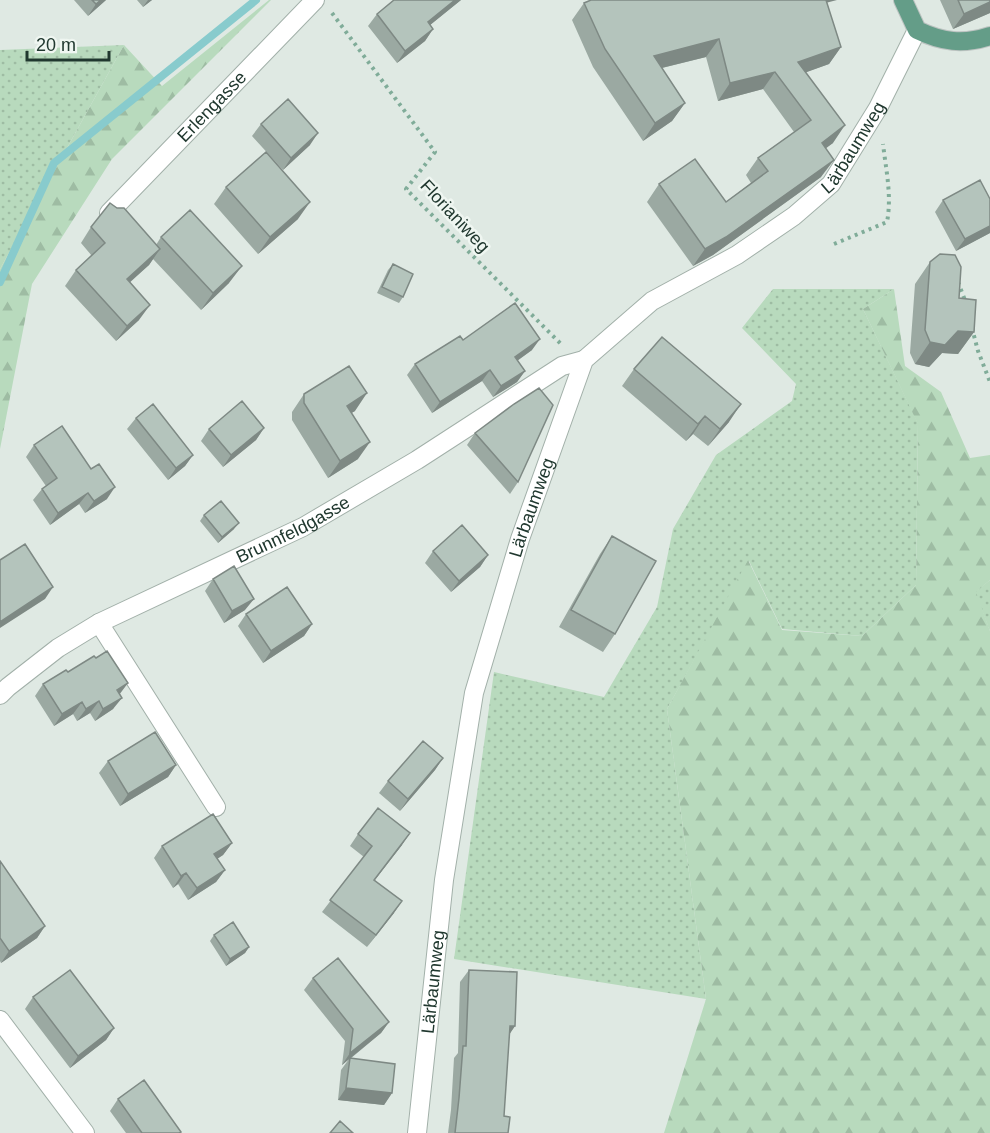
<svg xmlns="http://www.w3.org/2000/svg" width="990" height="1133" font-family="Helvetica,sans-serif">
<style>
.grass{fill:url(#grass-dots)}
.forest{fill:url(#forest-firs)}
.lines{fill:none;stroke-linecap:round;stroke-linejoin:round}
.stream{stroke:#88cbcd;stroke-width:8}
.minor-casing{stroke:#a2b0a9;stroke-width:20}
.major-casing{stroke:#bcc3c1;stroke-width:20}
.path{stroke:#80ac99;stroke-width:4;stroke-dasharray:3 4.5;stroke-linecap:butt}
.minor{stroke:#fff;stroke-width:18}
.major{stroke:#649d88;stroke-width:18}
.wall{fill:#9ba9a2}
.shaded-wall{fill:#7e8984}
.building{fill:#b4c4bc;stroke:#7e8984;stroke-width:1.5}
.labels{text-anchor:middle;stroke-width:5;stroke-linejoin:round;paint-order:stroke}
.street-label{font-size:18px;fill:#20382f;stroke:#eff6f1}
</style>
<defs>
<pattern id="grass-dots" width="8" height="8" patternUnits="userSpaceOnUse" patternTransform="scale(1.5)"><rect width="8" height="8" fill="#b8dabd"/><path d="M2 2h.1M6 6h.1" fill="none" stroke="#9ebca3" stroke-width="1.8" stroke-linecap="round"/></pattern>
<pattern id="forest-firs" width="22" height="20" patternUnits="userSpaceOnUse" patternTransform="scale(1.5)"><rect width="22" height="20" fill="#b8dabd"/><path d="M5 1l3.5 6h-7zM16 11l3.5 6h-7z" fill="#9ebca3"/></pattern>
</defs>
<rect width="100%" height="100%" fill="#dfe9e3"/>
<path class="grass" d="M124,45L0,269V50Z
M773,289H894L863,309L918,423L916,585L862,636L782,629L749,561L667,709L706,999L454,959L494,672L604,697L657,607L673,529L716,455L792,401L796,384L742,328Z
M990,580V631L975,592Z"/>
<path class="forest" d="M269,0H271L112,159L32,284L0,449V269L124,45L162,86Z
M894,289L905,366L941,392L970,458L990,455V580L976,592L990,631V1133H664L706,999L667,709L748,560L782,630L862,636L916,585L918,424L863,309Z"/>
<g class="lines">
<path class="stream" d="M0,282L54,163L256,0"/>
<g class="minor-casing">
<g id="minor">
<path id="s1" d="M109,213L315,0"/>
<path d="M99,623L216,807"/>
<path id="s2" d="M0,695L8,687L58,648L99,623L303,527L417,460L562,366L584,360"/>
<path d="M0,1020L85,1133"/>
<path id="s3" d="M417,1133L444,880L474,693L520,539L584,360L652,301L737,255L794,216L831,184L878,108L917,30"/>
</g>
</g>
<g class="major-casing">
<path id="major" d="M903,0L917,30C942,42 963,45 990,36"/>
</g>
<path class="path" d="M332,13L435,152L406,189L561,344
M834,244L887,222C892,196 886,170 883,144
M958,282L966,303
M972,328L978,351L990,382"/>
<use href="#minor" class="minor"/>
<use href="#major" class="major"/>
</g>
<path class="wall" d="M74,0H106L88,16Z
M137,0H152L143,7Z
M394,0H461L430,25L433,29L425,41L397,63L368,26L377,14Z
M940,0H990V13L953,29Z
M584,3H827L841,47L829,64L806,72L833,143L825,148L821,177L713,255L693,266L647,202L659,184L726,202L751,183L746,175L758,158L794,132L763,89L718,101L706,57L662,68L685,103L672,121L643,141L593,67L572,20Z
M261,124L310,145L283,170L252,136Z
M226,187L298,219L258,254L214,204Z
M943,200L990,233L956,251L935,212Z
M91,227L156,245L161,237L229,283L201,310L153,259L149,265L129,282L139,320L116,341L65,286L76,270L92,256L81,243Z
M930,262L959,298L974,332L958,354L942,353L929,367L915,364L910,353L915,284Z
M393,264L403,297L399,303L377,293L388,270Z
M463,340L532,350L517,361L525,371L517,382L493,397L482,381L432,413L407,375L415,364Z
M634,369L729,422L708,446L693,434L686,441L622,386Z
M304,394L355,411L351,413L358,459L328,478L292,420V412Z
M136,418L193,455L185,466L168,480L127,429Z
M264,428L256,440L223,467L201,441L209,429Z
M475,433L518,482L510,494L467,445Z
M34,445L107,499L85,513L79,504L50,525L33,500L42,489L46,486L26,457Z
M204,515L234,529L218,543L200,521Z
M612,536L615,634L603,652L559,627L600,554Z
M433,551L488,555L480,567L451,592L425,563Z
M213,579L245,610L224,623L205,591Z
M246,614L312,624L304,636L263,663L238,626Z
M68,672L120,694L113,709L95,721L90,713L77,721L73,714L54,726L35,696L43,684Z
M443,758L435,770L400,811L379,793L388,781Z
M108,761L176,765L168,777L120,806L99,773Z
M358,834L402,845L375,880L394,913L367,947L322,912L364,857L350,846Z
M232,843L223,855L217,859L225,870L216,882L188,900L178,884L173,888L154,858L162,846Z
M0,861L45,926L37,938L1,963L0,961Z
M214,935L249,947L245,953L226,966L210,941Z
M469,970L515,1026L509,1034L504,1116L508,1133H448L451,1110L454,1058L458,1053L460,982Z
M313,978L389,1022L381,1033L350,1059L392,1093L384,1105L338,1100L341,1070L349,1059L342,1065L345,1041L304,990Z
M33,997L114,1028L106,1040L70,1068L25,1009Z
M118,1099L180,1133H126L110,1111Z"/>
<path class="shaded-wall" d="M101,0H106L88,16L96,4Z
M148,0H152L143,7Z
M455,0H461L419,34L428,22Z
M815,0H837L810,7Z
M990,2V13L953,29L964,14Z
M433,29L425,41L397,63L405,51Z
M719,39L706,57L641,73L654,56Z
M841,47L829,64L785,80L798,62Z
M775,72L763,89L718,101L730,83Z
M685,103L672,121L643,141L655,123Z
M845,125L833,143L809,161L822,143Z
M318,133L310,145L283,170L291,158Z
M834,160L821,177L713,255L693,266L705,249Z
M310,202L298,219L258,254L270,237Z
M990,226V233L956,251L965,239Z
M160,249L149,265L116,295L127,279Z
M242,266L229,283L201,310L213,293Z
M150,305L139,320L116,341L127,326Z
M958,331L974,332L958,354L942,353L929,367L915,364L930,342Z
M540,339L532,350L507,368L515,357Z
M490,370L482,381L432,413L440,402Z
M525,371L517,382L493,397L501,386Z
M367,393L355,411L335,423L347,406Z
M741,404L729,422L708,446L720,429Z
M705,416L693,434L686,441L698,424Z
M264,428L256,440L223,467L231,455Z
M370,442L358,459L328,478L340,461Z
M193,455L185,466L168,480L176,468Z
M115,487L107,499L85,513L94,501Z
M88,493L79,504L50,525L58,513Z
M239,523L234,529L218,543L222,537Z
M488,555L480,567L451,592L459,581Z
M53,587L45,599L0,628V622Z
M254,599L245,610L224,623L232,611Z
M312,624L304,636L263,663L271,651Z
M128,683L119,695L117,690Z
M122,698L113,709L95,721L103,709Z
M99,701L90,713L77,721L86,709Z
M82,702L73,714L54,726L62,714Z
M443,758L435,770L400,811L408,799Z
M176,765L168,777L120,806L128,794Z
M410,833L402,845L366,891L374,880Z
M232,843L223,855L206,866L214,854Z
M225,870L216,882L188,900L197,888Z
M186,873L178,884L173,888L181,876Z
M402,901L394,913L367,947L376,935Z
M45,926L37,938L1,963L9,951Z
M249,947L245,953L226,966L230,959Z
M389,1022L381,1033L342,1065L350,1053Z
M510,1026H515L507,1038Z
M114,1028L106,1040L70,1068L78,1056Z
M346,1088L392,1093L384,1105L338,1100Z"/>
<path class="building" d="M92,0H101L96,4Z
M394,0H455L428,22L433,29L405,51L377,14Z
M591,0H826L841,47L798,62L845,125L822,143L834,160L726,237L705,249L659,184L695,159L726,202L768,171L758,158L811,120L775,72L730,83L719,39L654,56L685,103L655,123L605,49L584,3Z
M958,0H990V2L964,14Z
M288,99L318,133L291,158L261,124Z
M266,152L310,202L270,237L226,187Z
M980,180L990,199V226L965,239L943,200Z
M110,203L117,208H124L160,249L127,279L150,305L127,326L76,270L105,243L91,227Z
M190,210L242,266L213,293L161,237Z
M940,254L955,255L961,267L959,298L976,300L974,332L958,331L945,345L930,342L925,330L930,262Z
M393,264L413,274L403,297L382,287Z
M515,303L540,339L515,357L525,371L501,386L490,370L440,402L415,364L460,336L463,340Z
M662,337L741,404L720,429L705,416L698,424L634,369Z
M349,366L367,393L347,406L370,442L340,461L304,403V394Z
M539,388L553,405L518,482L475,433L514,404Z
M242,401L264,428L231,455L209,429Z
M153,404L193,455L176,468L136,418Z
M62,426L91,469L99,464L115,487L94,501L88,493L58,513L42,489L57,478L34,445Z
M221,501L239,523L222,537L204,515Z
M462,525L488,555L459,581L433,551Z
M612,536L656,561L615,634L571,610Z
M25,544L53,587L0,622V560Z
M234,566L254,599L232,611L213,579Z
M287,587L312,624L271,651L246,614Z
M107,651L128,683L117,690L122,698L103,709L99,701L86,709L82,702L62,714L43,684L66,670L68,672L94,656L96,658Z
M155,732L176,765L128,794L108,761Z
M423,741L443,758L408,799L388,781Z
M378,808L410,833L374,880L402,901L376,935L330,900L372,846L358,834Z
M213,814L232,843L214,854L225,870L197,888L186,873L181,876L162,846Z
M0,861L45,926L9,951L0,938Z
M233,922L249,947L230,959L214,935Z
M338,958L389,1022L350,1053L353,1029L313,978Z
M70,970L114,1028L78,1056L33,997Z
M469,970L517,972L515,1026H510L504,1116L510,1117L508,1133H455L459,1098L463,1046H466Z
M350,1058L395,1064L392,1093L346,1088Z
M144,1080L181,1132L179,1133H142L118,1099Z
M340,1121L353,1133H330Z"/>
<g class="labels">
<g class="street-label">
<text dy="6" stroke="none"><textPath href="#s1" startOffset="148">Erlengasse</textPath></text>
<text dy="6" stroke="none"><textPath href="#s3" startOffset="1142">Lärbaumweg</textPath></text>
<text transform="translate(455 216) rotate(47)" y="6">Florianiweg</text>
<text dy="6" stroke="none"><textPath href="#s3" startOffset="638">Lärbaumweg</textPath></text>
<text dy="6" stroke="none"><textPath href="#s2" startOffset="338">Brunnfeldgasse</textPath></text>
<text dy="6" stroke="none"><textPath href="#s3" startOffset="152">Lärbaumweg</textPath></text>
</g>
</g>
<path d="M27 51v9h82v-9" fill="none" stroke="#20382f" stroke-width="3"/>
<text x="36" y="51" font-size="18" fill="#20382f" stroke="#eff6f1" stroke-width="4.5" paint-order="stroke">20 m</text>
</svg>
